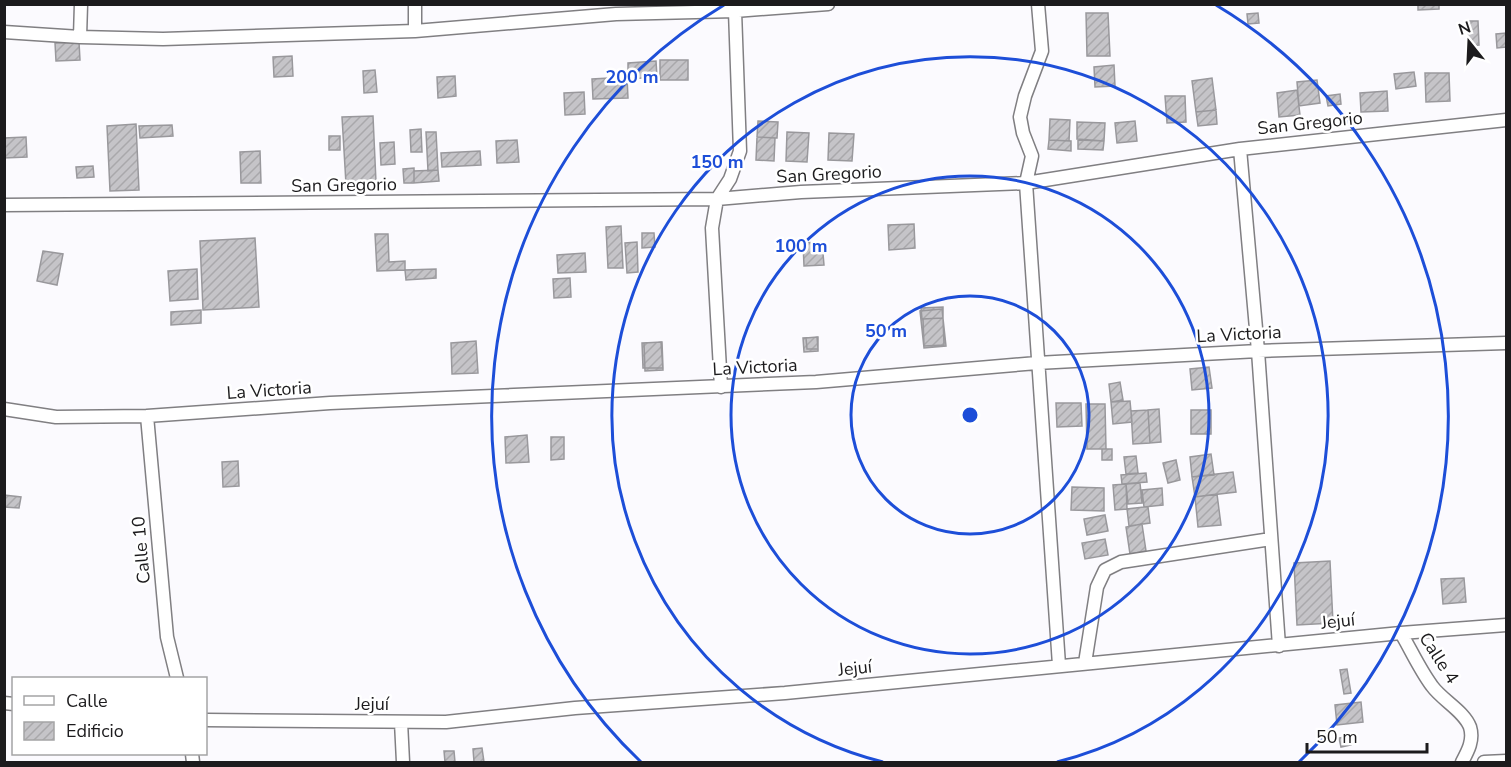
<svg xmlns="http://www.w3.org/2000/svg" width="1511" height="767" font-family="'Nunito Sans',sans-serif">
<style>
.building{fill:url(#building-hatch);stroke:#99989c;stroke-width:1.5}
.lines{fill:none;stroke-linecap:round;stroke-linejoin:round}
.street-casing{stroke:#807f82;stroke-width:15}
.street{stroke:#fff;stroke-width:12}
.ring{fill:none;stroke:#1d4ed8;stroke-width:3}
.labels{text-anchor:middle;stroke-width:5;stroke-linejoin:round;paint-order:stroke}
.street-label{font-size:18px;fill:#1c1b1d;stroke:#fff}
.centre{fill:#1d4ed8;stroke:#fff;stroke-width:3}
.ring-label{font-size:18px;text-anchor:middle;font-weight:bold;fill:#1d4ed8;stroke:#fff;stroke-width:5;stroke-linejoin:round;paint-order:stroke}
</style>
<defs>
<pattern id="building-hatch" width="6" height="6" patternUnits="userSpaceOnUse" patternTransform="scale(1.5)"><rect width="6" height="6" fill="#c5c4c8"/><path d="M-1 1l2-2M0 6l6-6M5 7l2-2" fill="none" stroke="#a9a8ab"/></pattern>
</defs>
<rect width="100%" height="100%" fill="#fbfafe"/>
<path class="building" d="M1418,4H1439V9L1418,10Z
M1086,13H1108L1110,56H1087Z
M1258,13L1259,23L1248,24L1247,14Z
M1467,21H1478L1479,45L1468,46Z
M1506,33V47L1497,48L1496,34Z
M79,42L80,60L56,61L55,43Z
M292,56L293,76L274,77L273,57Z
M660,60H688V80H660Z
M656,61L657,77L628,79V63Z
M1114,65L1115,86L1095,87L1094,67Z
M375,70L377,92L364,93L363,71Z
M1414,72L1416,86L1396,89L1394,74Z
M1425,73H1449L1450,101L1426,102Z
M455,76L456,96L438,98L437,77Z
M627,77L628,98L593,99L592,79Z
M1212,78L1216,110L1196,112L1192,81Z
M1317,80L1320,103L1299,106L1297,82Z
M1297,90L1300,115L1279,117L1277,93Z
M1387,91L1388,111L1361,112L1360,93Z
M584,92L585,114L565,115L564,93Z
M1340,94L1341,104L1328,106L1326,96Z
M1165,96H1185L1186,122L1167,123Z
M1216,110L1217,124L1198,126L1196,112Z
M373,116L376,182L346,184L342,117Z
M1050,119L1070,120L1069,141L1049,140Z
M758,121L778,122L777,138L757,137Z
M1135,121L1137,141L1117,143L1115,123Z
M1077,122L1105,123L1104,141L1077,139Z
M136,124L139,190L110,191L107,126Z
M172,125L173,136L140,138L139,126Z
M421,129L422,152H411L410,130Z
M426,132H436L438,170L428,171Z
M787,132L809,133L807,162L786,161Z
M829,133L854,134L852,161L828,160Z
M329,136H340V150H329Z
M26,137L27,157L4,158V138Z
M757,137L775,138L774,161L756,160Z
M517,140L519,162L497,163L496,141Z
M1049,140L1071,141V151L1048,149Z
M1078,140L1104,141L1103,150L1078,149Z
M394,142L395,164L381,165L380,143Z
M260,151L261,183H241L240,152Z
M480,151L481,165L442,167L441,153Z
M93,166L94,177L77,178L76,167Z
M414,168V183H404L403,169Z
M438,170L439,181L414,183V171Z
M914,224L915,248L889,250L888,225Z
M621,226L623,268H608L606,227Z
M642,233H654L655,247L642,248Z
M375,234H388L389,262L405,261V270L377,271Z
M255,238L259,307L203,310L200,241Z
M637,242L638,272L627,273L625,243Z
M822,242L824,265L804,266L803,243Z
M43,251L63,254L57,285L37,281Z
M585,253L586,272L558,273L557,255Z
M197,269L198,299L170,301L168,271Z
M436,269V278L406,280L405,270Z
M570,278L571,297L554,298L553,279Z
M943,307V318L922,319L921,308Z
M942,309L946,346L924,348L920,311Z
M201,310V323L171,325V312Z
M943,318L944,345L924,346L923,319Z
M817,337L818,349H807L806,338Z
M818,337V351L804,352L803,338Z
M476,341L478,373L452,374L451,343Z
M661,342L663,370L645,371L644,343Z
M662,342L663,368H643L642,343Z
M1209,367L1212,388L1192,390L1190,369Z
M1120,382L1123,400L1111,402L1109,384Z
M1130,401L1132,422L1113,424L1111,402Z
M1056,403H1081L1082,426L1057,427Z
M1086,404H1105L1106,449H1087Z
M1159,409L1161,442L1150,443L1148,410Z
M1148,410L1150,443L1133,444L1131,411Z
M1191,410H1211V434H1191Z
M527,435L529,462L506,463L505,437Z
M551,437H564V459L551,460Z
M1102,449H1112V460H1102Z
M1211,454L1214,475L1192,477L1190,457Z
M1136,456L1138,473L1126,474L1124,457Z
M1176,460L1180,480L1168,483L1163,463Z
M238,461L239,486L223,487L222,462Z
M1233,472L1236,492L1195,497L1192,477Z
M1146,473L1147,482L1122,484L1121,475Z
M1140,483L1142,503L1128,504L1126,484Z
M1126,484L1127,509L1115,510L1113,485Z
M1072,487L1104,488V511L1071,510Z
M1162,488L1163,505L1144,507L1142,490Z
M1217,494L1221,525L1198,527L1195,497Z
M4,495L21,497L19,508L4,507Z
M1144,507H1148L1150,523L1129,526L1127,509Z
M1105,515L1108,531L1087,535L1084,519Z
M1142,524L1146,551L1130,554L1126,527Z
M1105,539L1108,555L1085,559L1082,543Z
M1330,561L1333,623L1297,625L1294,563Z
M1464,578L1466,602L1443,604L1441,579Z
M1347,669L1351,693L1344,694L1340,670Z
M1361,702L1363,722L1337,725L1335,705Z
M1350,736L1351,745L1341,747L1339,738Z
M482,748L484,762H474L473,749Z
M444,751H454L455,762H445Z"/>
<g class="lines">
<g class="street-casing">
<path id="street" d="M415,4V31
M1038,4L1042,51L1025,96L1020,117L1023,133L1032,156L1026,183L1059,665
M4,32L80,37L163,39L415,31L616,14L735,11L828,4
M80,37L81,4
M1240,149L1258,351L1279,646
M4,205L717,199L801,192L1026,183L1240,149L1506,120
M721,387L712,228L717,199L730,179L740,151L735,11
M4,409L56,417L147,416L330,403L816,382L1037,363L1258,351L1506,343
M147,416L167,637L177,678
M1401,633C1411,650 1420,670 1432,686C1442,700 1464,711 1470,727C1474,740 1468,751 1462,762
M1085,663L1097,587L1105,570L1121,562L1271,539
M4,703L14,704
M206,720L446,722L575,708L785,693L1401,633L1506,625
M401,722L403,762
M192,754L193,762
M1484,762L1506,761"/>
</g>
<use href="#street" class="street"/>
</g>
<g class="ring">
<circle cx="970" cy="415" r="119"/>
<circle cx="970" cy="415" r="239"/>
<path d="M883 762A358 358 0 1 1 1057 762"/>
<path d="M641 762A478 478 0 0 1 724 5M1216 5A478 478 0 0 1 1299 762"/>
</g>
<g class="labels">
<g class="street-label">
<text transform="translate(1310 123) rotate(-6)" y="6">San Gregorio</text>
<text transform="translate(829 174) rotate(-3)" y="6">San Gregorio</text>
<text transform="translate(344 185) rotate(-1)" y="6">San Gregorio</text>
<text transform="translate(1239 334) rotate(-3)" y="6">La Victoria</text>
<text transform="translate(755 367) rotate(-3)" y="6">La Victoria</text>
<text transform="translate(269 390) rotate(-4)" y="6">La Victoria</text>
<text transform="translate(141 550) rotate(-95)" y="6">Calle 10</text>
<text transform="translate(1338 621) rotate(-6)" y="6">Jejuí</text>
<text transform="translate(1439 658) rotate(57)" y="6">Calle 4</text>
<text transform="translate(855 668) rotate(-6)" y="6">Jejuí</text>
<text x="372" y="710">Jejuí</text>
</g>
</g>
<circle cx="970" cy="415" r="9" class="centre"/>
<g class="ring-label">
<text x="632" y="83">200 m</text>
<text x="717" y="168">150 m</text>
<text x="801" y="252">100 m</text>
<text x="886" y="337">50 m</text>
</g>
<rect width="1511" height="767" fill="none" stroke="#1c1b1d" stroke-width="12"/>
<rect x="12" y="677" width="195" height="78" fill="#ffffff" stroke="#a4a4a5" stroke-width="1.5"/>
<rect x="24" y="696" width="30" height="9" fill="#ffffff" stroke="#a4a4a5" stroke-width="1.5"/>
<text x="66" y="707" font-size="18" fill="#1c1b1d">Calle</text>
<rect x="24" y="722" width="30" height="18" fill="url(#building-hatch)" stroke="#a4a4a5" stroke-width="1.5"/>
<text x="66" y="737" font-size="18" fill="#1c1b1d">Edificio</text>
<g transform="translate(1469 42) rotate(342)" stroke="#ffffff" stroke-width="4.5" paint-order="stroke">
<path d="M0-4.5L10 22L0 15L-10 22Z" fill="#1c1b1d"/>
<text y="-9" font-size="16" font-weight="bold" text-anchor="middle" fill="#1c1b1d">N</text>
</g>
<path d="M1307 743v9h120v-9" fill="none" stroke="#1c1b1d" stroke-width="3"/>
<text x="1316" y="743" font-size="18" fill="#1c1b1d" stroke="#ffffff" stroke-width="4.5" paint-order="stroke">50 m</text>
</svg>
